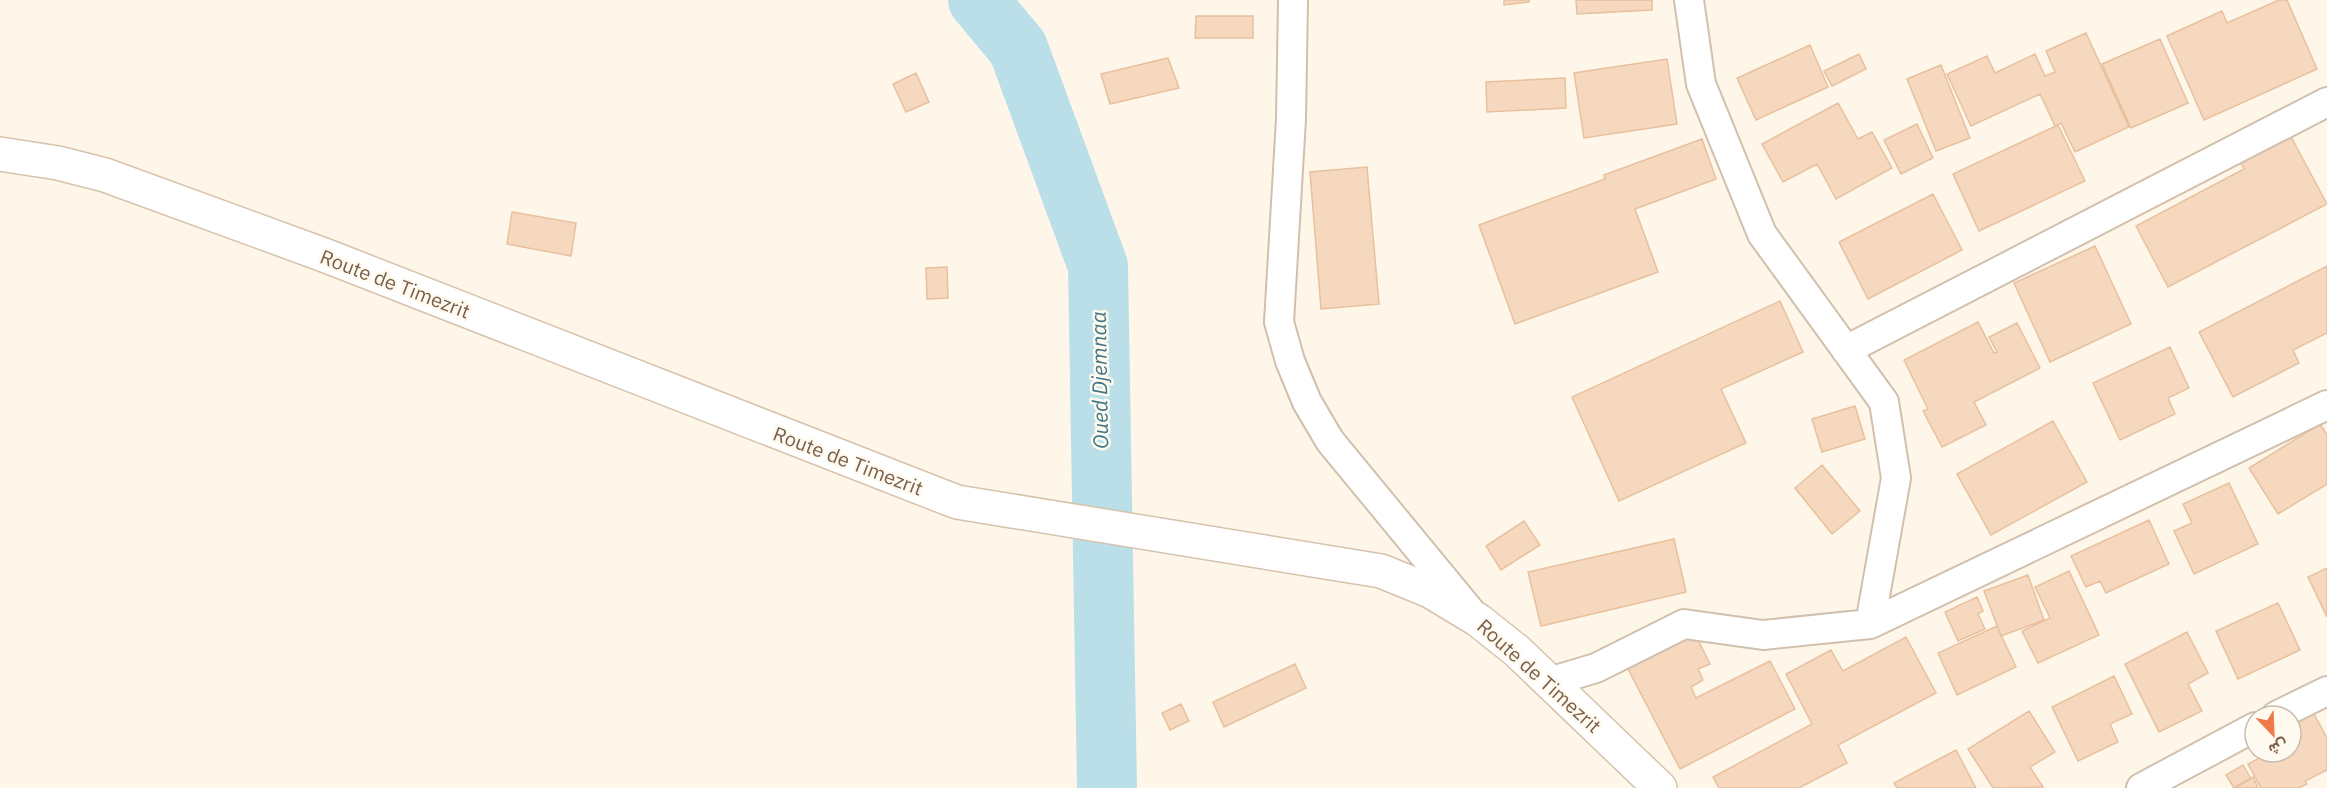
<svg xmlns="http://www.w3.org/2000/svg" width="2327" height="788" font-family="'IBM Plex Sans',Vazirmatn,sans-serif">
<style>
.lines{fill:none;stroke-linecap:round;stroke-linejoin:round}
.river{stroke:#bbdfe9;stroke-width:60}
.building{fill:#f5d8be;stroke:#e8c09e;stroke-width:1.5}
.minor-casing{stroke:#d1c0ad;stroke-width:32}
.secondary-casing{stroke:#d7c2ac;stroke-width:36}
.minor{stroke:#fff;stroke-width:28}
.secondary{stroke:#fff;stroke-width:33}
.labels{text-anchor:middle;stroke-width:5;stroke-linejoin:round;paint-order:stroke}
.street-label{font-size:20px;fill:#7a5f4a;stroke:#fffaf0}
.water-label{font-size:21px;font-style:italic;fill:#3f7687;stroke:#fffaf0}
</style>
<rect width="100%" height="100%" fill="#fef7e9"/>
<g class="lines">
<path class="river" d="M978,0L1018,48L1098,266L1107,788"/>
</g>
<path class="building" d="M1504,0H1529V2L1504,5Z
M1576,0H1652V10L1577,14Z
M2279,0H2287L2317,69L2204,120L2167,36L2222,11L2227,23Z
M1196,16H1253V38H1195Z
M2086,33L2129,127L2075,152L2061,123L2055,126L2040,94L1971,126L1947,74L1987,56L1995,73L2035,54L2045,76L2055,72L2046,51Z
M2160,39L2188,103L2131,128L2102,64Z
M1810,45L1828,87L1756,120L1737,78Z
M1859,54L1866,69L1832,86L1824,71Z
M1168,58L1179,88L1110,104L1101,74Z
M1667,59L1677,124L1584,138L1574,73Z
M1941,65L1970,138L1936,151L1907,79Z
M916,73L929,102L906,112L893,84Z
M1565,78L1566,108L1487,112L1486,82Z
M1838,103L1858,139L1872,132L1892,168L1836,199L1817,164L1783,182L1762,144Z
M1917,124L1933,158L1901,174L1884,140Z
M2058,125L2085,181L1979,231L1953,174Z
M2288,131L2327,204L2168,287L2136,226L2244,169L2238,157Z
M1702,139L1716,179L1635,209L1658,272L1515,324L1479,225L1605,179L1604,175Z
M1367,167L1379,304L1321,309L1310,172Z
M1933,194L1962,250L1868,299L1839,242Z
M512,212L576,223L571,256L507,244Z
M2095,246L2131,324L2050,362L2014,283Z
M2327,266V333L2293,350L2299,363L2233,397L2199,332Z
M947,267L948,298L927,299L926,268Z
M1780,301L1803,352L1721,389L1746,443L1619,501L1572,397Z
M1978,322L1994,353L1997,352L1989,337L2017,323L2040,368L1974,402L1986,425L1942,447L1923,411L1928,409L1904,360Z
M2170,347L2189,388L2168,398L2175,414L2120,440L2093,383Z
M1855,406L1865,439L1822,452L1812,419Z
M2053,421L2087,482L1991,535L1957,474Z
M2320,424L2327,435V484L2278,514L2249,468Z
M1822,465L1860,511L1832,534L1795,488Z
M2229,483L2258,544L2194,574L2174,531L2192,523L2183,504Z
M2149,520L2169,564L2106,593L2100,581L2086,587L2071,556Z
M1524,521L1540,545L1501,570L1486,546Z
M1674,539L1686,592L1541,626L1528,572Z
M2327,568V617L2308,577Z
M2069,571L2099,635L2038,663L2022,631L2050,618L2035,587Z
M2028,575L2044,620L2001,636L1984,591Z
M1977,597L1983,611L1978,614L1985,629L1958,641L1945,612Z
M2278,603L2300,650L2238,679L2216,631Z
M1997,626L2016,667L1957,695L1938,653Z
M1694,632L1710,664L1698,669L1703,680L1691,687L1696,698L1770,661L1795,709L1680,769L1627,667Z
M2187,632L2208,673L2188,684L2202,711L2159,732L2125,664Z
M1906,637L1936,693L1838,745L1847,763L1799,788H1719L1713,777L1812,724L1786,674L1831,650L1843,671Z
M1295,664L1306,688L1224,727L1213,702Z
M2114,676L2132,714L2110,724L2118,742L2078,761L2052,707Z
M1181,704L1189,721L1170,730L1162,713Z
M2029,711L2055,752L2030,767L2043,787L1993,788L1968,749Z
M2313,712L2327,738V770L2305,781L2307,784L2299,788H2261L2248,764L2271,752H2291V724Z
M1956,750L1976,788H1897L1894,783Z
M2243,765L2251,779L2234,788L2226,775Z
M2253,777L2258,788H2233Z"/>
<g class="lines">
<g class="minor-casing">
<path id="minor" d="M1293,0L1291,119L1279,322L1290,361L1307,402L1330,441L1470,611
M1689,0L1701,84L1762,234L1884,402L1896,478L1870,624
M1846,350L2327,102
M1549,682L1596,668L1684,624L1763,635L1870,624L2327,405
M2276,716L2327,691
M2141,788L2255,727"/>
</g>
<g class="secondary-casing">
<path id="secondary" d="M0,154L58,163L105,175L324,255L957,502L1381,571L1430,591L1478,620L1517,651L1660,788"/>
</g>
<use href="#minor" class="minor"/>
<use href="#secondary" class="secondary"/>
</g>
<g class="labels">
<g class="street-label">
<text transform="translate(395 284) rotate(21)" y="7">Route de Timezrit</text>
<text transform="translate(848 461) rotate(21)" y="7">Route de Timezrit</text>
<text transform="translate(1539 676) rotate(42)" y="7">Route de Timezrit</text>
</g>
<g class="water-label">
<text transform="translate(1100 380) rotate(-91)" y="7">Oued Djemnaa</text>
</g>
</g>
<g transform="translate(2273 734) rotate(157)"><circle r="28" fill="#fffaf0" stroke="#cabcae" stroke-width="1.5"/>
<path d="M0-4.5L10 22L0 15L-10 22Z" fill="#ed7a48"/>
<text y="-9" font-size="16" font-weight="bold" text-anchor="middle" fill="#7a5f4a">ش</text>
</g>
</svg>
